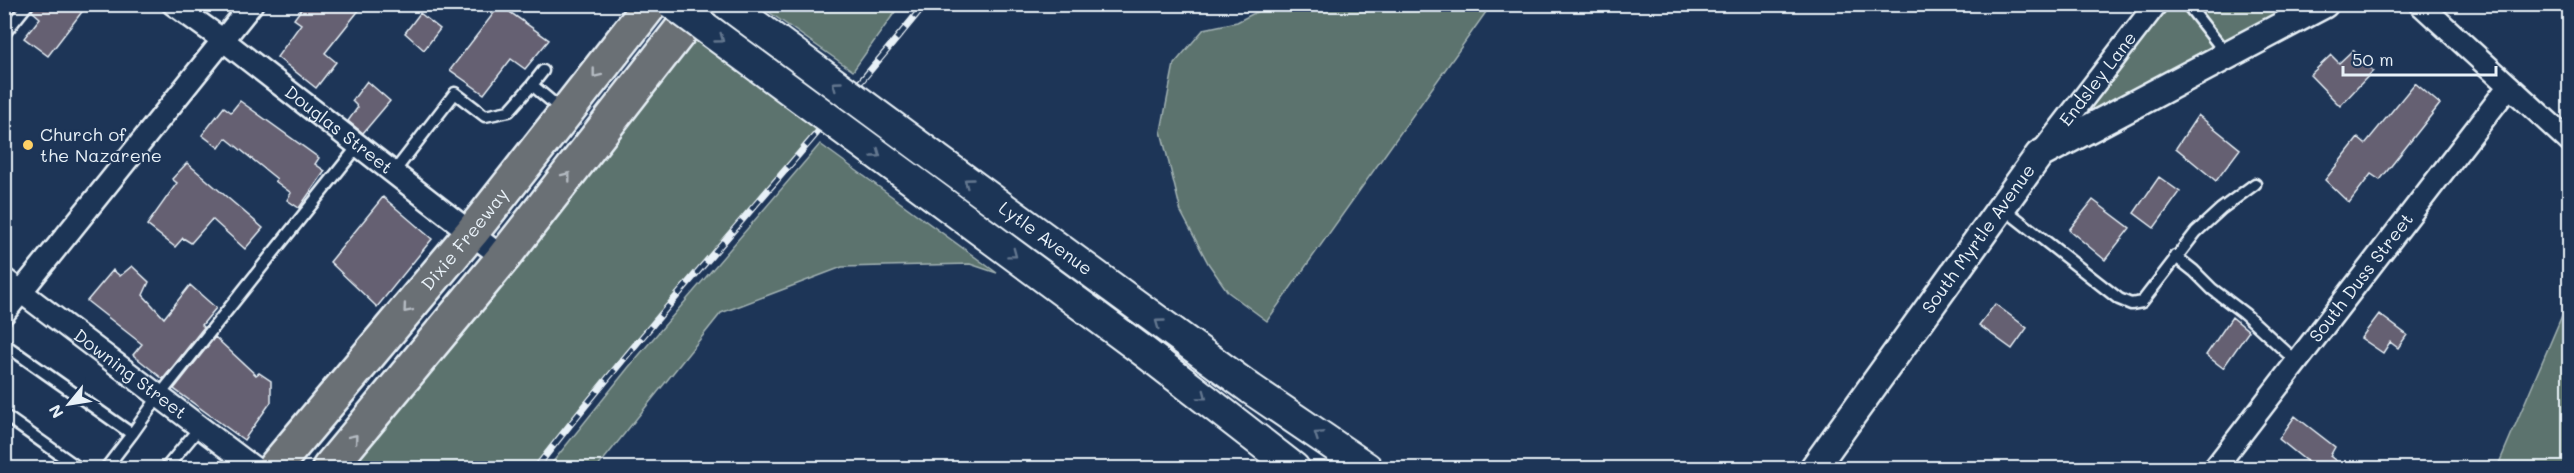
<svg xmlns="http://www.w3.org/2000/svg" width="2574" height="473" font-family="Mali,sans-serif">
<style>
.green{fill:#5c736e;stroke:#a2b2b3;stroke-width:1.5}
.building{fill:#656072;stroke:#e8f1f8;stroke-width:1.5}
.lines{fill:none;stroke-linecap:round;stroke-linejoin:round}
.service-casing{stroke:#e8f1f8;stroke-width:15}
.minor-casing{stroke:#e8f1f8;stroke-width:26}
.tertiary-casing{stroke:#e8f1f8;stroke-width:32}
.secondary-casing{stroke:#e8f1f8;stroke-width:34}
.primary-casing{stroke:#e8f1f8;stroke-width:38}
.service{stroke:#1d3557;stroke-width:10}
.minor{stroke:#1d3557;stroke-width:21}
.tertiary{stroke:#1d3557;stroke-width:27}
.secondary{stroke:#1d3557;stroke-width:30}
.primary{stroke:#6b6f75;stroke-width:33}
.rail-casing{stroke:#e8f1f8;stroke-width:7}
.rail{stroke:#1d3557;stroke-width:4.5;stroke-dasharray:14;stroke-linecap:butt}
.secondary-bridge-casing{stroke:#e8f1f8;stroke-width:34;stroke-linecap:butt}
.secondary-bridge{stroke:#1d3557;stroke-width:30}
.oneway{stroke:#64778f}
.oneway2{stroke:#b6bdc4}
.poi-dot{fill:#ffd166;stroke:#1d3557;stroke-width:2}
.labels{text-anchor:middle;stroke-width:4.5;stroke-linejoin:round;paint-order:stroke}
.street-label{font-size:18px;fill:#e8f1f8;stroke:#1d3557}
.poi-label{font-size:18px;fill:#e8f1f8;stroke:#1d3557;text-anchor:start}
</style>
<rect width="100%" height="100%" fill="#1d3557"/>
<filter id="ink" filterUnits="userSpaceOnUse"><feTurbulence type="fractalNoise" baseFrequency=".0167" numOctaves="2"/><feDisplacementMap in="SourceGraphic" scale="12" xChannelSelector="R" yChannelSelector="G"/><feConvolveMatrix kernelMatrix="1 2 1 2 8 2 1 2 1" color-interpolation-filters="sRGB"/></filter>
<g filter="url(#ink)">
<path class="green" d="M759,5H900L853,71Z
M1270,5H1491L1267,321L1228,292L1208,263L1181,212L1161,131L1174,64L1204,29L1237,22Z
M2156,5H2324L2039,155Z
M687,22L830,119L620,363L537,468H329Z
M820,144L997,273L970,264L842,267L721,313L597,468H548L628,368Z
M2569,299V468H2497Z"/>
<path class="building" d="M35,4H88L48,56L24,38L40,18L32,11Z
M305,4H364L325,53L336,62L316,88L277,57L301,24L294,19Z
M500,5L549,40L525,69L511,59L484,94L450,70Z
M420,13L440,29L424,50L405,33Z
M2353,50L2373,71L2340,106L2310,75L2331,55L2339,63Z
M367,81L390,101L363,133L348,121L358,107L352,101Z
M2415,83L2440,104L2380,180L2371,174L2349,203L2325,180L2358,138L2365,144Z
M240,101L319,158L315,164L325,171L299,208L287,200L291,193L275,181L277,179L226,138L219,148L202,135L224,107L231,112Z
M2198,115L2240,149L2216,181L2176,148Z
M187,163L263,228L245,249L212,219L191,243L183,238L175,247L147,225L177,183L172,179Z
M2159,177L2180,192L2154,228L2134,213Z
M383,197L432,239L377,307L330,262Z
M2093,200L2130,228L2105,260L2069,230Z
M132,266L149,282L143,295L164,318L190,285L216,308L202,325L204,327L163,379L133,355L142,344L87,301L113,270L120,276Z
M1995,304L2027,328L2012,349L1979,325Z
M2379,314L2407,335L2398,348L2390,342L2383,353L2361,338Z
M2232,317L2249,331L2223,368L2206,355Z
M215,337L256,375L259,373L271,381V402L244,440L174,389Z
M2295,416L2335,447L2330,456L2345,468H2315L2279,439Z"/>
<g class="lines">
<g class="service-casing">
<path id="service" d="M2187,4L2227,55
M4,34L28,4
M532,85L543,71
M394,172L455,93L485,116L509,111L532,85L563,111
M2002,207L2119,299L2131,304L2142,302L2196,232L2221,209L2255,184
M2175,256L2194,271L2212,289L2245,314L2297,362
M4,344L132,434L159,396L359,145
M4,415L79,468
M106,468L132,434
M166,468L200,427"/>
</g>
<g class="minor-casing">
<g id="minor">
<path id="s1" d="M173,4L223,40L503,258"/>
<path d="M2420,4L2570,142"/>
<path id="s2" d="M2042,152L2156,4"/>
<path id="s3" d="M4,279L254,468"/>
<path d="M4,313L252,4"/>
<path id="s4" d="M2215,468L2509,86"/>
</g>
</g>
<g class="tertiary-casing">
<g id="tertiary">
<path id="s5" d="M1814,468L2039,155L2324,4"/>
</g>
</g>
<g class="secondary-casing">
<g id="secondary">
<path id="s6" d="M934,157L1251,389L1367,468"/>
<path d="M915,182L1146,353L1294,468"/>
</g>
</g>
<g class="primary-casing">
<g id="primary">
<path id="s7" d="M274,468L472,232L651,4"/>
<path d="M329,468L503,258L701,4"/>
</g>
</g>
<use href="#service" class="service"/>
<use href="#minor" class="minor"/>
<use href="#tertiary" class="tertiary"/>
<use href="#secondary" class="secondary"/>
<use href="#primary" class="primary"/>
<g class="rail-casing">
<path id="rail" d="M536,468C659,309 798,161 925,4"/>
</g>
<use href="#rail" class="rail"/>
<g class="secondary-bridge-casing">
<path id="secondary-bridge" d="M673,4L915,182
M727,4L934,157"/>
</g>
<use href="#secondary-bridge" class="secondary-bridge"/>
</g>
<defs><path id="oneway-chevron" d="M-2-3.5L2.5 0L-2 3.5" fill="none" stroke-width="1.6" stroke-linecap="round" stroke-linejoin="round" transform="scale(1.5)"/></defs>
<g class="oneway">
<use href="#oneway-chevron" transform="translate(720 39) rotate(36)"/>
<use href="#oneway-chevron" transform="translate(836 85) rotate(-144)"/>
<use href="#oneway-chevron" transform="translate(877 154) rotate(36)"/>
<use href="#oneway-chevron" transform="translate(968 182) rotate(-144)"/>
<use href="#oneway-chevron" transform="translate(1013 254) rotate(37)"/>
<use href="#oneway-chevron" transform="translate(1159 323) rotate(-144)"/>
<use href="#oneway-chevron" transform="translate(1203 396) rotate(37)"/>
<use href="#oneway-chevron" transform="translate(1318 435) rotate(-146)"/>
</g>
<g class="oneway2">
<use href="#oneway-chevron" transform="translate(596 74) rotate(128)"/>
<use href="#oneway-chevron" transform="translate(567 176) rotate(-52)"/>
<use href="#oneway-chevron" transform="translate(407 309) rotate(130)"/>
<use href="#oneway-chevron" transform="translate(354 438) rotate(-50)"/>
</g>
</g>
<circle class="poi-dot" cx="28" cy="145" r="6"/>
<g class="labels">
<g class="street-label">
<text dy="6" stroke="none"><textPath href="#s2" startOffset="92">Endsley Lane</textPath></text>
<text dy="6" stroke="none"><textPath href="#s1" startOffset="208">Douglas Street</textPath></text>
<text dy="6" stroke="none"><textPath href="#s7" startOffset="298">Dixie Freeway</textPath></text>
<text dy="6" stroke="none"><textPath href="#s6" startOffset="138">Lytle Avenue</textPath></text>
<text dy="6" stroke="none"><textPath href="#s5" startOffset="282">South Myrtle Avenue</textPath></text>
<text dy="6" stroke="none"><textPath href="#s4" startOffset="240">South Duss Street</textPath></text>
<text dy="6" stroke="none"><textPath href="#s3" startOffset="158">Downing Street</textPath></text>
</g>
<g class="poi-label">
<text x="40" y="141">Church of<tspan x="40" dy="21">the Nazarene</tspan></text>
</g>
</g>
<rect width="2574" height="473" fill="none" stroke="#1d3557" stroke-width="24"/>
<rect x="12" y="12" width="2550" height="449" fill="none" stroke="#e8f1f8" stroke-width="2" filter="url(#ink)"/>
<g transform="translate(69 404) rotate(240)" stroke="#1d3557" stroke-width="4.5" paint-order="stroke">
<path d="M0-4.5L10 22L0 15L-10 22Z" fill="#e8f1f8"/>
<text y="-9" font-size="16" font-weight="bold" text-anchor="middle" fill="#e8f1f8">N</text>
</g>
<path d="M2343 66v9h153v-9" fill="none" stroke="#e8f1f8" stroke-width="3"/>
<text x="2352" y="66" font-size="18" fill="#e8f1f8" stroke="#1d3557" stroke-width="4.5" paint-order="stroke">50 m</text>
</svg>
